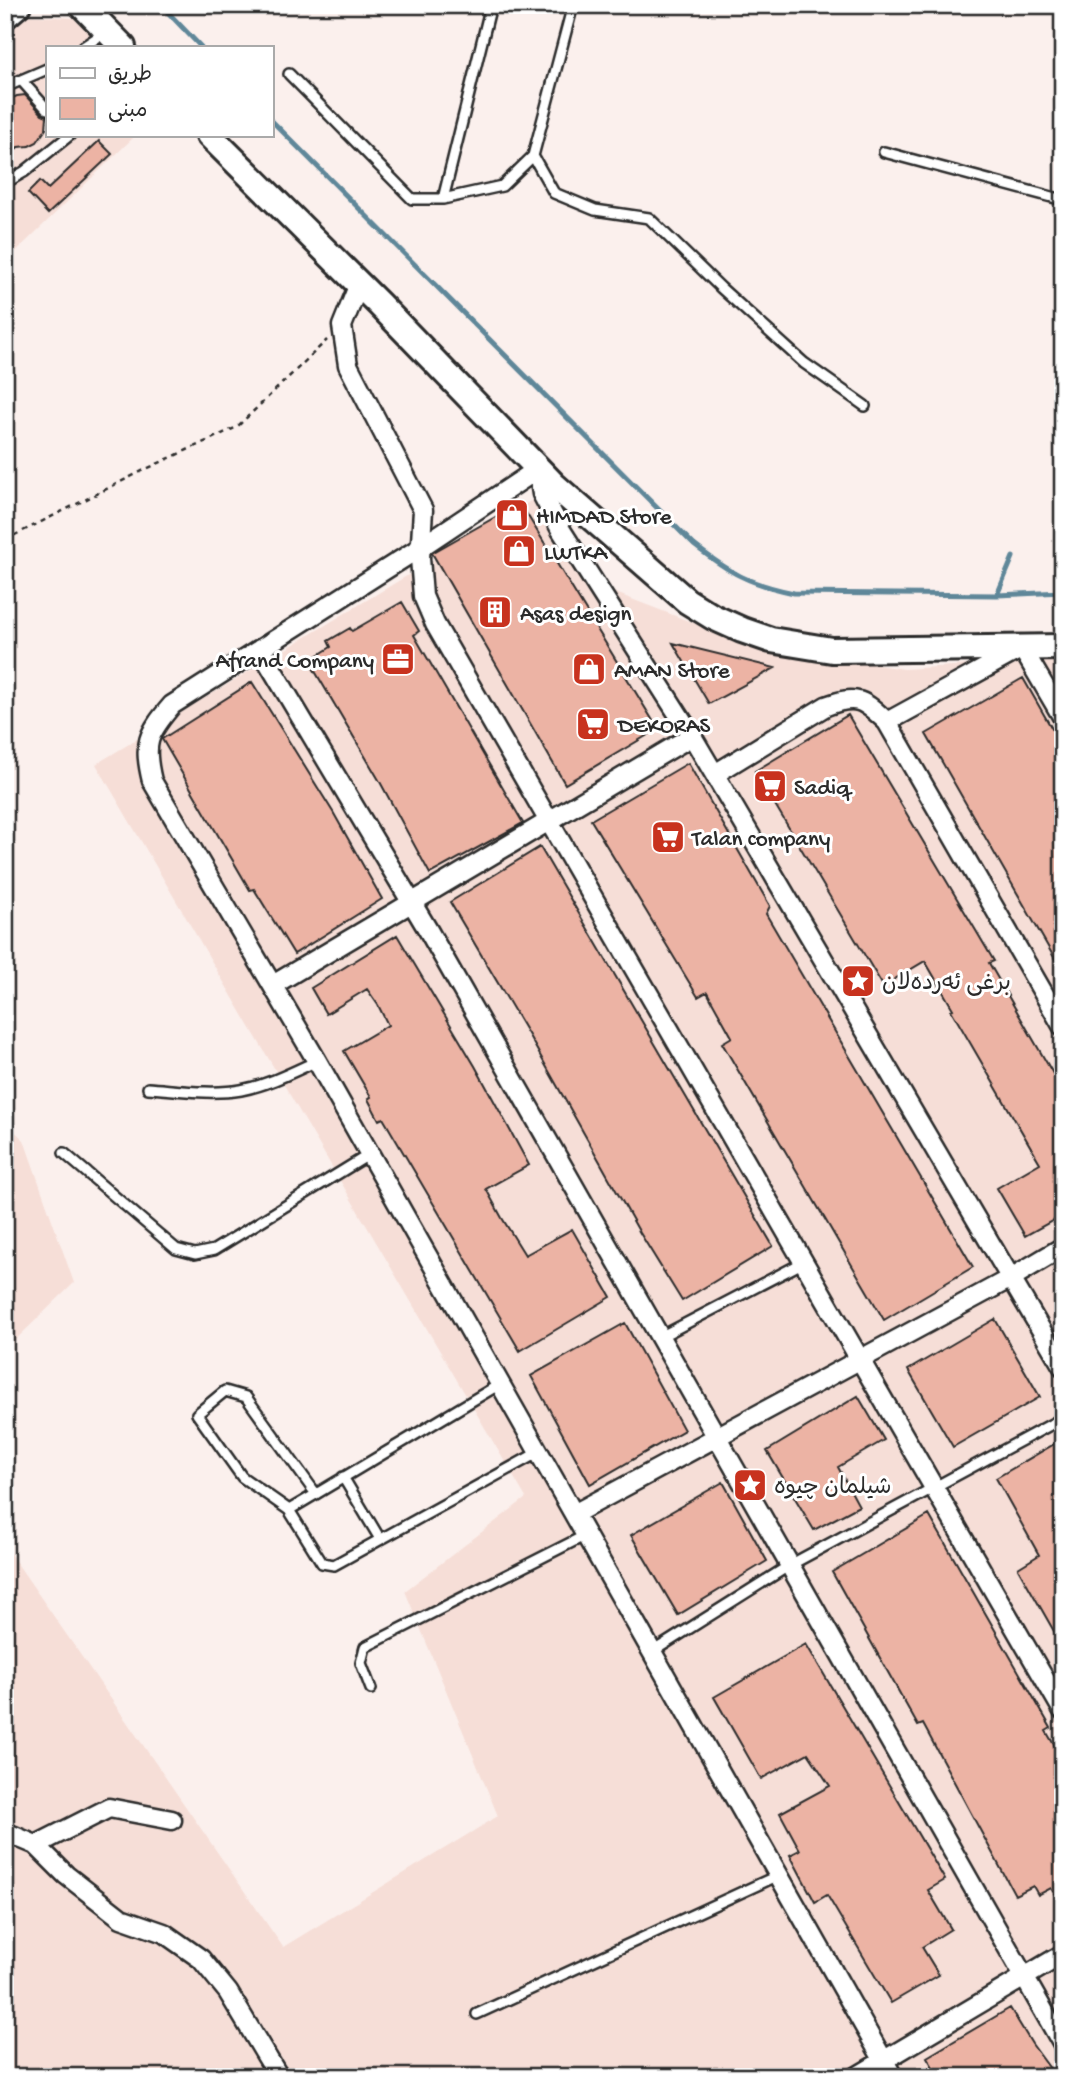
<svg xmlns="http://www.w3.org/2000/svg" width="1068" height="2082" font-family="'Gochi Hand','Playpen Sans Arabic',sans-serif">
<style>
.built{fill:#f6ded7}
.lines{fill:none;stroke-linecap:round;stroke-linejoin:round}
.stream{stroke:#5f8799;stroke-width:5}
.building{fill:#ecb3a4;stroke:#2b2b2b;stroke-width:2}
.lane-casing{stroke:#2b2b2b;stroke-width:14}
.street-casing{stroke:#2b2b2b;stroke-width:23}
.secondary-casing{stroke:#2b2b2b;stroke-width:30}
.path{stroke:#2b2b2b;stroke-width:2.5;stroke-dasharray:5 5;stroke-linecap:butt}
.lane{stroke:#fff;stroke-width:9}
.street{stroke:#fff;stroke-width:18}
.secondary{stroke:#fff;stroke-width:24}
.labels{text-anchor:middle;stroke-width:6;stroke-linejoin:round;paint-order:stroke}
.poi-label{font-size:23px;fill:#2b2b2b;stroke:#fff;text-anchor:start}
</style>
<rect width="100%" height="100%" fill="#fbf0ed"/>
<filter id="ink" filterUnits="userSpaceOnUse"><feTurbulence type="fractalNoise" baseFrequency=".0143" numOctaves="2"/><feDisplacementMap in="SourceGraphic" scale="14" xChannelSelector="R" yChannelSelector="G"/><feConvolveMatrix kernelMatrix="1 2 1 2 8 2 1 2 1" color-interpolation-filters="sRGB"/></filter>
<g filter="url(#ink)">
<path class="built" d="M21,15L74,18L103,47H47V135H136L5,262V27Z
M542,494L608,590L756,647L904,669L1019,662H1063V2077H5V1546L283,1947L498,1816L405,1591L526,1498L96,764Z
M5,1122L24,1140L74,1283L5,1350Z"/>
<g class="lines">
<path class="stream" d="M161,5L201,47
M271,120L694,545C730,573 749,584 794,593L997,595L1063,592
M997,595L1013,557"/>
</g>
<path class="building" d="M25,95L42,114L47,116L46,129L37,142L29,146L18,147L5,161V101L17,96Z
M99,141L112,154L48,214L28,193L40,181L48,189Z
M520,503L658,729L565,784L432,553Z
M402,602L419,631L414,635L523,823L430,874L379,780L309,661L331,647L328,641L350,628L352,631Z
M673,643L775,668L709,704Z
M1023,678L1063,748V973L926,734Z
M252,682L333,812L382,899L294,954L254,889L250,890L162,739Z
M848,715L994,961L989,963L1063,1091V1215L1025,1236L997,1188L1040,1163L951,1010L953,1009L925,961L883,986L755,771Z
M688,763L770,906L766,914L973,1267L884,1320L722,1043L732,1037L707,992L698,997L591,820Z
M540,847L773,1246L682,1301L640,1233L528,1034L450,902Z
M397,935L475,1066L529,1165L486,1189L502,1218L525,1255L572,1229L611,1297L520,1351L383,1118L379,1120L368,1099L371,1097L344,1051L388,1025L378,1005L367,989L326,1014L311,988Z
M995,1319L1040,1397L953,1447L908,1370Z
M625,1323L684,1430L590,1484L531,1376Z
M858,1396L884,1440L838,1467L859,1506L814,1530L767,1451Z
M1063,1439V1647L1018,1568L1039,1555L996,1478Z
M723,1482L767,1561L678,1615L631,1535Z
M929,1515L1051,1728L1046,1731L1063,1760V1909L1051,1888L1038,1895L1033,1886L1015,1895L923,1724L918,1726L832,1572Z
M806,1644L945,1880L928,1890L951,1929L922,1947L939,1975L891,2003L827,1895L815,1902L790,1855L800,1850L780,1813L830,1786L808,1753L761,1779L714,1697Z
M1010,2008L1032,2044L1056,2077H939L927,2057Z"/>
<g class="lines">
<g class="lane-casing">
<path id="lane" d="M83,47L104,33
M289,74L412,199H443L502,186L533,156L573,5
M21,80L47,109
M5,87L47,69
M884,152L1063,200
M533,156L554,193L595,210L649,218L721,288L804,363L865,406
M5,183L24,172L70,135
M443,199L491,5
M148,1088C178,1090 211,1095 241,1090C268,1085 293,1072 317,1061
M64,1153L176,1249L195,1254L214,1250L370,1154
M660,1337L804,1262
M343,1477L380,1539
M316,1494L246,1397L225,1391L197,1414L242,1477L289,1510L316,1494L500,1384
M289,1510L322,1563L334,1565L539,1452
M652,1652L790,1565L1063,1418
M371,1689L361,1663L365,1647L586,1535
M477,2014L779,1875"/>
</g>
<g class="street-casing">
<path id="street" d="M359,284L342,326L348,365L423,510L420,558L423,596L435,624L1063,1711
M260,649L428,930L1063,2045
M1063,718L1022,648L887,722L1063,1027
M715,774L826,706C857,694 864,700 887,722
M273,985L692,736
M574,1514L1011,1278L1063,1247
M5,1832L36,1845L66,1875L121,1918L164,1933L201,1959L228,1992L279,2077
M36,1845L109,1808L172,1820
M856,2077L1063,1954
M893,2077L317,1061L152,781C143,744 147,734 172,705L421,547L538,469L542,494L561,530L692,736L1063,1367"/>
</g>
<g class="secondary-casing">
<path id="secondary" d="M82,5L123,47
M5,16L18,5
M209,135L379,304L554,485L687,601L713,617L742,630L771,640L832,650L1063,647"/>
</g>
<path class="path" d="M5,540L146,469L237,427L327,340"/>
<use href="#lane" class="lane"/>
<use href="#street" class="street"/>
<use href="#secondary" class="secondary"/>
</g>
</g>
<defs>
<g id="shop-square" transform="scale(1.75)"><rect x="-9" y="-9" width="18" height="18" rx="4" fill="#c8321e" stroke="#fff"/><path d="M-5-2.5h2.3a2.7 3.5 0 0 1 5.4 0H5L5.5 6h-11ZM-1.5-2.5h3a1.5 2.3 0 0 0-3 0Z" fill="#fff"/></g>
<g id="building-square" transform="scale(1.75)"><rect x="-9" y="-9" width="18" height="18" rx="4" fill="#c8321e" stroke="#fff"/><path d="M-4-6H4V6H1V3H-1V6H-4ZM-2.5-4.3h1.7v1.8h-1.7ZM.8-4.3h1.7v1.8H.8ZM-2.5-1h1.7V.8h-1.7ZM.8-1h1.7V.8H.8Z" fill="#fff"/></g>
<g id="office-square" transform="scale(1.75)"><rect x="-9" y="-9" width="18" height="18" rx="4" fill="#c8321e" stroke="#fff"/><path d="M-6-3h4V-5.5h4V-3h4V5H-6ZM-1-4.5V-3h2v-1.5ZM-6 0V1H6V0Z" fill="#fff"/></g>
<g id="supermarket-square" transform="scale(1.75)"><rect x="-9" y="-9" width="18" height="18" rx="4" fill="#c8321e" stroke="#fff"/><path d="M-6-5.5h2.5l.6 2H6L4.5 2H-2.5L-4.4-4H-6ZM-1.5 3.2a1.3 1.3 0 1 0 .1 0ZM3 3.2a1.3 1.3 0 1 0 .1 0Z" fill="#fff"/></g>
<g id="sight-square" transform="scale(1.75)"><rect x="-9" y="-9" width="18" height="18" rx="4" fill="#c8321e" stroke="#fff"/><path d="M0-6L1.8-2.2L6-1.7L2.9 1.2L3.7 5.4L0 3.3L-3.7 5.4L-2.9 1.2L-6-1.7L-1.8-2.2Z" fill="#fff"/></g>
</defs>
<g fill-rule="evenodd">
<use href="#shop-square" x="512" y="515"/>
<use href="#shop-square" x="519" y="551"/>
<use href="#building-square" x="495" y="612"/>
<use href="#office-square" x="398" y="659"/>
<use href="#shop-square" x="589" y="669"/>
<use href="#supermarket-square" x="593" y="724"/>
<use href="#supermarket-square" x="770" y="786"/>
<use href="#supermarket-square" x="668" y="837"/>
<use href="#sight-square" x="858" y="981"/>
<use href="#sight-square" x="750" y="1485"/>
</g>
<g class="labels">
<g class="poi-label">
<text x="536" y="523">HIMDAD Store</text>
<text x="544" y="559">LWTKA</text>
<text x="520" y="620">Asas design</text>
<text x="374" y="667" text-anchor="end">Afrand Company</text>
<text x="614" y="677">AMAN Store</text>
<text x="618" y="732">DEKORAS</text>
<text x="794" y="794">Sadiq</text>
<text x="692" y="845">Talan company</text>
<text x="882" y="989">برغی ئەردەلان</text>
<text x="774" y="1493">شيلمان چیوه</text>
</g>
</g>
<rect width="1068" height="2082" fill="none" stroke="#fff" stroke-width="28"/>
<rect x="14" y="14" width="1040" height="2054" fill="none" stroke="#2b2b2b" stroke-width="2.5" filter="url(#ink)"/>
<rect x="46" y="46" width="228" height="91" fill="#ffffff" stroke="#aaaaaa" stroke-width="2"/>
<rect x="60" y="68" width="35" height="10" fill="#ffffff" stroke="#aaaaaa" stroke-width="2"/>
<text x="108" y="80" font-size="21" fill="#2b2b2b">طريق</text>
<rect x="60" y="98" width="35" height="21" fill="#ecb3a4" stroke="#aaaaaa" stroke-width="2"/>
<text x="108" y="116" font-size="21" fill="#2b2b2b">مبنى</text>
</svg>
